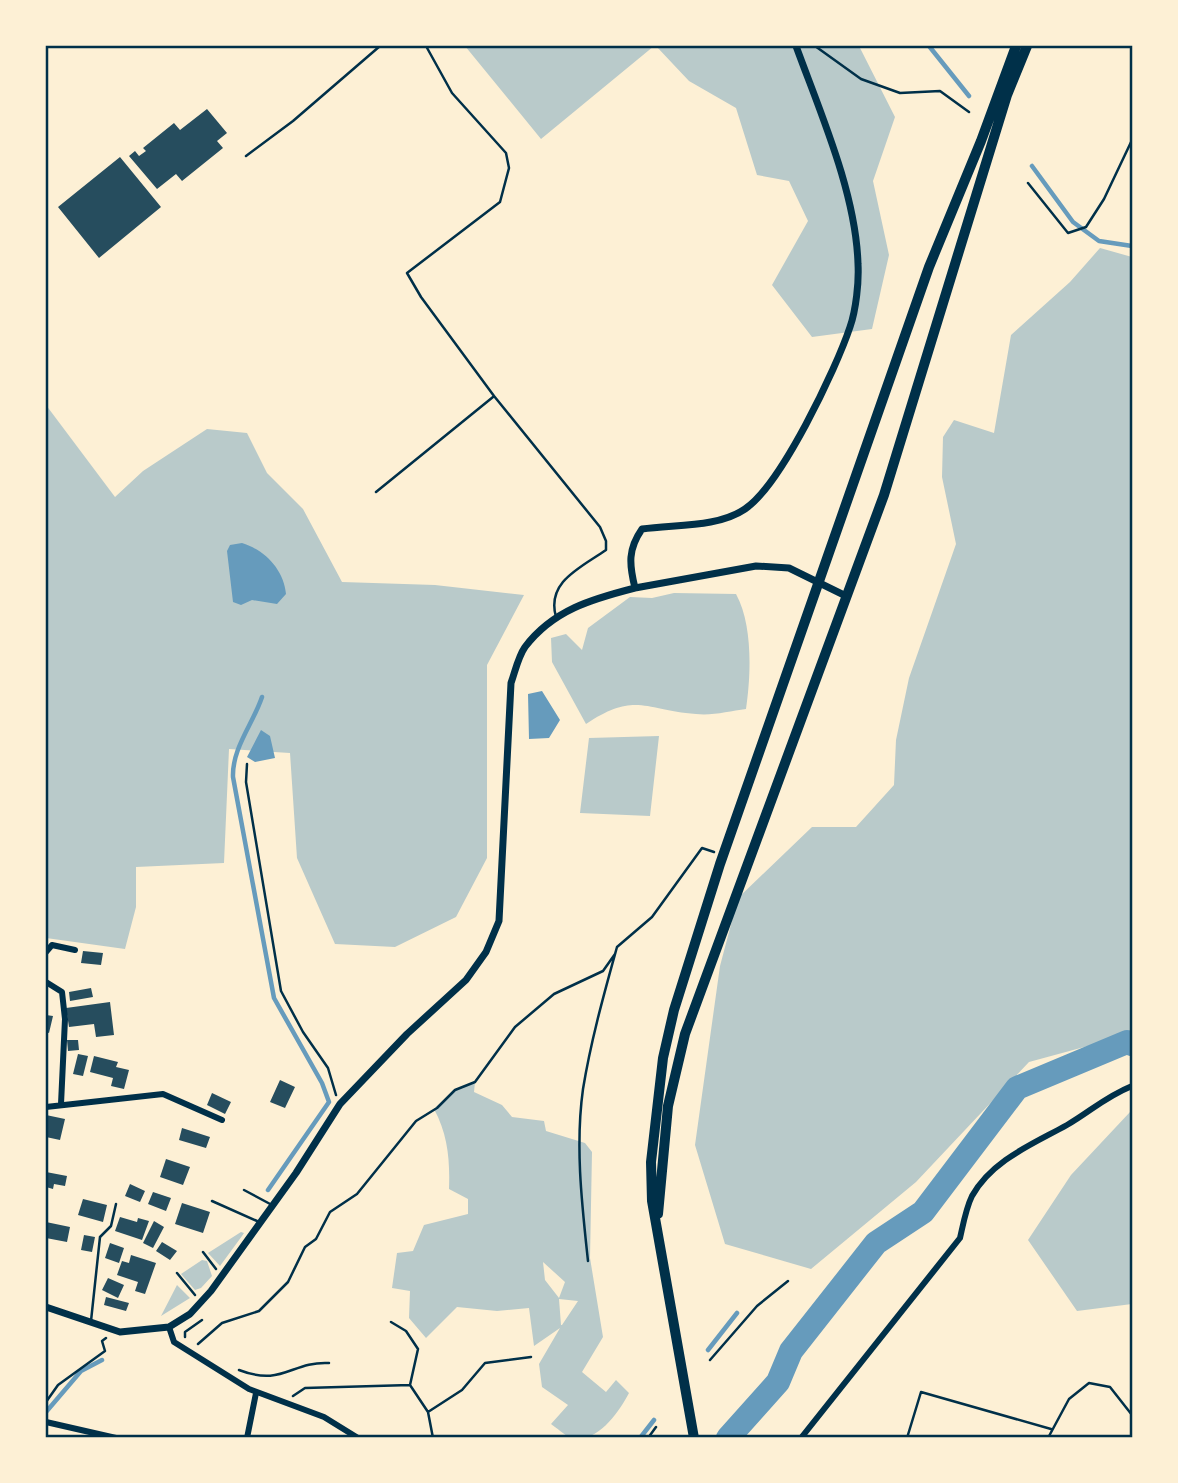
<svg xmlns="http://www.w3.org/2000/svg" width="1178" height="1483" font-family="'Exo 2',sans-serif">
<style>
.green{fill:#b9caca;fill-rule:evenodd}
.water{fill:#669bbc}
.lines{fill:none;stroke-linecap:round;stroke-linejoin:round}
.stream{stroke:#669bbc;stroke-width:4.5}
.river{stroke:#669bbc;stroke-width:24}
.building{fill:#264d5e}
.path{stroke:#003049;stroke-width:2.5}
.service{stroke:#003049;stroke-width:2.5}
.minor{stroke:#003049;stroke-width:6}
.tertiary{stroke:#003049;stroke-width:7}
.trunk{stroke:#003049;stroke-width:10}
.neatline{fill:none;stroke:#003049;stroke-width:2.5}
</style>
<rect width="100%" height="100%" fill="#fdf0d5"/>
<path class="green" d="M465,46H654L541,139Z
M656,46H859L895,117L873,181L889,255L872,329L812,337L772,285L808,221L789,181L757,175L736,108L689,81Z
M1100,248L1132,257V1034L1029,1062L916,1182L811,1269L725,1244L695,1145L720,966L738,898L812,827H856L894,785L896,740L909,678L956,544L942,477L943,437L954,420L994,433L1011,335L1070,282Z
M46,405L115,497L143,471L207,429L247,433L267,473L303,509L342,582L435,585L524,595L487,665V858L456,917L395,947L335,944L297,858L290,753L229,749L224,863L136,867V907L125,949L46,938Z
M674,593L736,594C753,625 751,675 746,709C730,711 712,716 696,714C645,710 635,691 586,724L552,662L551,638L566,634L582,650L588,628L630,597L652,598Z
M659,736L650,816L580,813L589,738Z
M475,1082L474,1092L502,1105L512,1117L544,1121L546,1131L585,1143L592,1152L590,1258L603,1337L582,1372L606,1392L616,1380L629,1393C619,1412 596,1446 570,1437C564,1435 557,1428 551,1424L568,1405L542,1387L539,1364L560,1328L534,1346L529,1308L497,1311L457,1307L426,1338L409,1318L410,1291L392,1288L397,1253L413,1251L424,1225L468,1214V1199L449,1189C450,1160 448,1135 434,1109L455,1090ZM543,1262L565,1282L559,1298L545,1280ZM559,1299L578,1301L562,1325H561Z
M1130,1112L1132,1304L1077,1311L1028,1240L1071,1175Z
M241,1232L244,1233L242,1236L220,1266L208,1253Z
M202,1260L207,1261L212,1276L201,1288L195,1290L181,1274Z
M177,1285L190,1298L161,1316Z"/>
<path class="water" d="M242,543C265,550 284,570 286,594L277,604L252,600L241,605L233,602L227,551L230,545Z
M542,691L560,720L549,738L529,739L528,694Z
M261,730L270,736L275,758L255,762L247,757Z"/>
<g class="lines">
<path class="stream" d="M929,46L969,96
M1032,166L1073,222L1099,241L1132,246
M262,697C253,724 232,748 233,777L274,998L322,1083L329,1102L268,1190
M708,1350L737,1313
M46,1412L81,1371L102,1360
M640,1438L654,1420"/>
<path class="river" d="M728,1438L778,1382L791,1351L876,1243L923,1212L1017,1088L1127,1042L1132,1044"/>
</g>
<path class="building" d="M207,109L227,133L217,141L223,148L182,181L176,174L157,189L129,156L135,151L139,156L146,151L143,148L174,123L180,130Z
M120,157L161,207L99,258L58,207Z
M83,951L103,953L101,965L81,963Z
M91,988L93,997L70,1001L69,992Z
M110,1002L114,1035L96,1037L94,1024L69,1027L66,1008Z
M46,1015L53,1016L49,1033L46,1032Z
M67,1040H78L79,1050L68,1051Z
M78,1054L88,1056L83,1076L73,1074Z
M94,1056L118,1062L116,1067L129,1070L124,1089L111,1086L113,1078L90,1072Z
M280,1080L295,1087L285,1108L270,1102Z
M212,1093L231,1102L225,1114L207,1105Z
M46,1115L65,1119L60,1140L46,1137Z
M182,1128L210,1137L206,1148L179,1140Z
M166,1159L190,1167L183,1185L160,1177Z
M46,1172L67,1176L65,1186L54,1184L53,1189L46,1187Z
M130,1184L145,1191L140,1202L125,1196Z
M153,1192L171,1198L166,1211L148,1204Z
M83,1199L107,1205L103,1222L78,1215Z
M182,1203L210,1212L203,1233L175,1224Z
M120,1217L137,1222L138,1218L149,1221L142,1240L115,1231Z
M154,1221L164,1227L153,1248L143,1243Z
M46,1222L70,1227L67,1242L46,1238Z
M84,1235L95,1237L92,1252L81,1250Z
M162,1242L177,1251L170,1260L156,1251Z
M110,1243L124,1248L119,1263L105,1258Z
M131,1255L156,1263L145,1294L135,1291L138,1282L117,1275L122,1261L129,1263Z
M108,1278L124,1285L118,1298L102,1290Z
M106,1297L129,1303L126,1311L104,1305Z"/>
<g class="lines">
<path class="path" d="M815,46L861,79L900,93L940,91L969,112
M1028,183L1068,233L1086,227L1104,199L1132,140
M247,764L246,782L281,991L303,1032L328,1068L336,1095
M203,1252L216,1269
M588,1261C582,1205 575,1146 583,1089C591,1040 604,994 617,947L652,917L702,848L714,852
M177,1273L195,1295
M185,1337V1332L202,1320
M198,1344L222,1323L259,1311L288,1282L305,1247L316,1239L330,1212L357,1194L416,1121L437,1108L455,1090L475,1082L515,1027L554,994L603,971L615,954
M710,1360L757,1306L788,1281
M239,1370C283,1387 291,1361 329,1363
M410,1385L428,1412L433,1438
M293,1396L305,1388L410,1385L418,1349L406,1331L391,1322
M46,1402L58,1385L105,1351L102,1341L106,1338
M428,1412L462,1390L485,1363L531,1357
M648,1438L656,1427
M907,1438L921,1392L1051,1429
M1048,1438L1069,1399L1089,1383L1110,1387L1132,1415"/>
<path class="service" d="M426,46L452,93L506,153L509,168L500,202L407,273L421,297L494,396L600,527L606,541V550C580,568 546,582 556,617
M246,156L293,121L380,46
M376,492L493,397
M244,1190L272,1205
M212,1201L257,1221
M91,1321L100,1237L111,1226L116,1204"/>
<path class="minor" d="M46,952L52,945L75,950
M46,982L62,992L65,1019L61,1104
M46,1107L163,1094L222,1120
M169,1327L174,1342L249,1389L324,1417L358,1438
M46,1422L116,1438
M247,1438L256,1393
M801,1438L960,1238C963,1225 966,1208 972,1196C992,1160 1033,1144 1067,1125C1091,1111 1105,1097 1132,1086"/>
<path class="tertiary" d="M635,588L756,566L789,568L846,596
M46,1307L120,1332L169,1327L190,1314L211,1291L296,1173L340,1104L407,1034L466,980L486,952L499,921L511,683C515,672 518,657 525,647C553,610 592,599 635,588C629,564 628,549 642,529C674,524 717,528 745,509C781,485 836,369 850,327C856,310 859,282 858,264C856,193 820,112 796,46"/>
<path class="trunk" d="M658,1214L668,1106L685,1034L884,495L1007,95L1027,46
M694,1438L652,1201L651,1162L663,1058L674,1010L720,864L929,267L981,141L1016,46"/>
</g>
<rect width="1178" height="1483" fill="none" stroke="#fdf0d5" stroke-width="94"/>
<rect x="47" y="47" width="1084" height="1389" class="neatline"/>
</svg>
